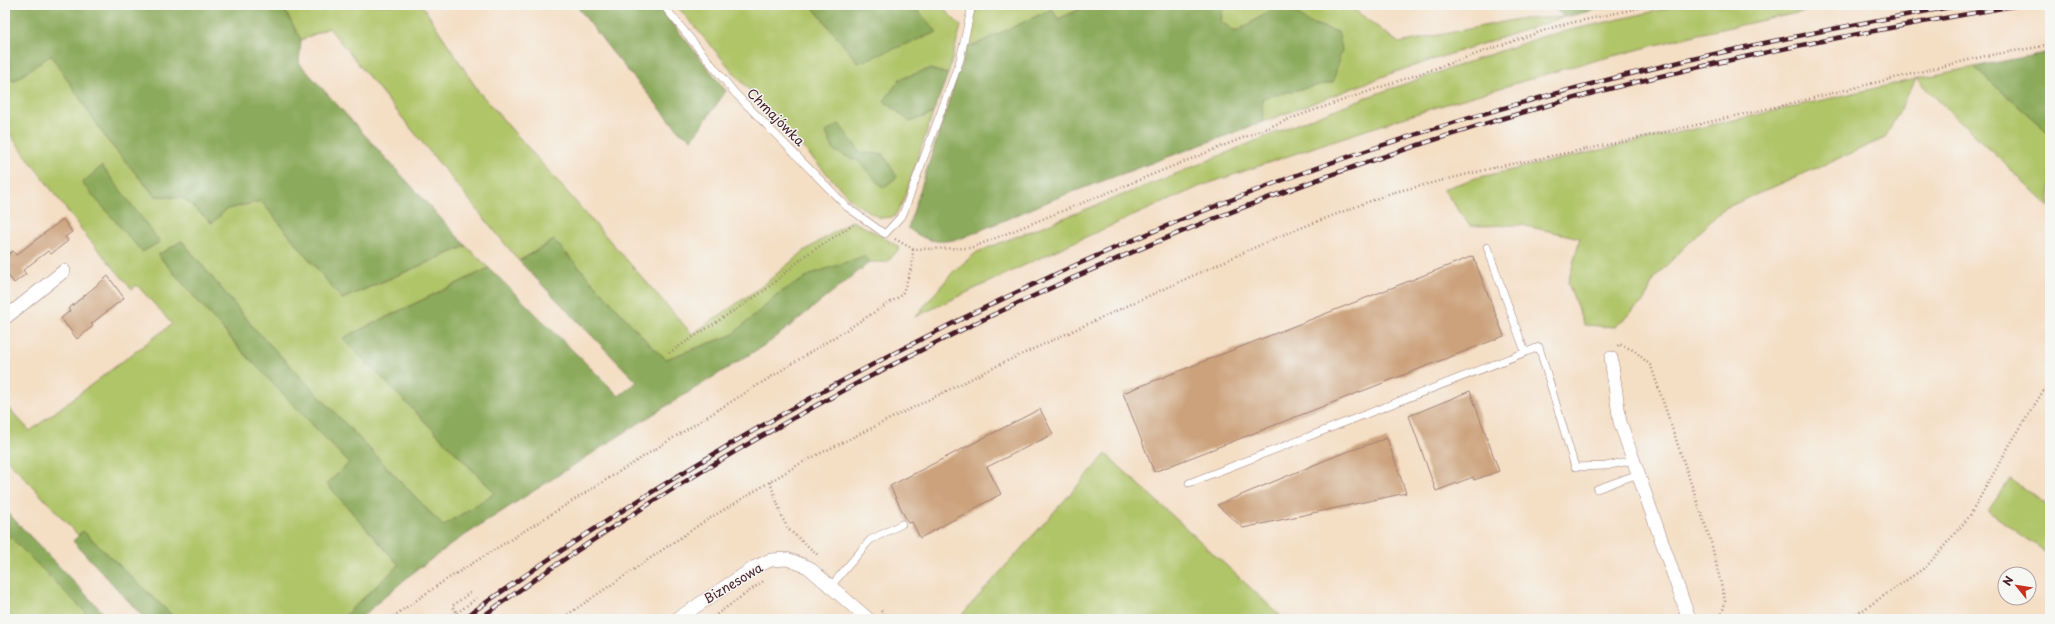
<svg xmlns="http://www.w3.org/2000/svg" width="2055" height="624" font-family="'Playpen Sans',sans-serif">
<style>
.green{fill:#b0c467;stroke:#7d7249}
.forest{fill:#8caa5c;stroke:#6b6444}
.building{fill:#cca27b}
.lines{fill:none;stroke-linecap:round;stroke-linejoin:round}
.service-casing{stroke:#9f7e78;stroke-width:8}
.minor-casing{stroke:#9f7e78;stroke-width:14}
.path{stroke:#9f7e78;stroke-width:2.5;stroke-dasharray:1 3;stroke-linecap:butt}
.service{stroke:#fff;stroke-width:7}
.minor{stroke:#fff;stroke-width:13}
.rail-casing{stroke:#4a1f2b;stroke-width:4.5}
.rail{stroke:#f6f6f2;stroke-width:3;stroke-dasharray:9;stroke-linecap:butt}
.labels{text-anchor:middle;stroke-width:3;stroke-linejoin:round;paint-order:stroke}
.street-label{font-size:13px;fill:#4a1f2b;stroke:#f6f6f2}
</style>
<rect width="100%" height="100%" fill="#f6f6f2"/>
<filter id="ink" filterUnits="userSpaceOnUse"><feTurbulence type="fractalNoise" baseFrequency=".025" numOctaves="2"/><feDisplacementMap in="SourceGraphic" scale="8" xChannelSelector="R" yChannelSelector="G"/><feConvolveMatrix kernelMatrix="1 2 1 2 8 2 1 2 1" color-interpolation-filters="sRGB"/></filter>
<filter id="wash" filterUnits="userSpaceOnUse"><feTurbulence type="fractalNoise" baseFrequency=".012" numOctaves="4" result="noise"/><feDisplacementMap in="SourceGraphic" scale="16" xChannelSelector="R" yChannelSelector="G"/><feGaussianBlur stdDeviation="0.9" result="paint"/><feColorMatrix in="noise" values="0 0 0 0 0 0 0 0 0 0 0 0 0 0 0 0 0 1.4 0 .05"/><feComposite in="paint" operator="in"/></filter>
<g filter="url(#wash)">
<rect width="100%" height="100%" fill="#f4dec4"/>
<path class="green" d="M282,5H422L479,92L692,334L761,287L804,251L852,221L878,234L900,248L887,262H870L864,256L781,292L732,335L666,359L651,346L554,240L519,261L329,28L301,40Z
M676,5H811L859,63L918,11L907,5H940L961,26L948,74L929,69L910,122L933,113L903,202L894,217L880,218L854,203L741,81Z
M976,5H1084L1083,8L1058,19L1052,9L966,49Z
M1223,5H1280L1236,32L1221,22Z
M1289,5H1348L1399,43L1518,19L1565,17L1398,71L1263,122L1262,98L1333,82L1338,32L1307,22Z
M1682,5H1835L1703,33L1570,67L1440,106L1326,143L1201,186L1063,247L915,317L953,272L977,252L1166,178L1289,127L1367,97L1544,36Z
M51,54L108,141L155,196L183,198L212,223L227,209L261,201L342,299L466,246L489,268L343,338L495,493L443,526L253,327L182,241L158,255L240,349L350,463L327,484L399,565L341,619H176L83,531L78,535L5,457V404L30,431L172,324L137,285L132,289L88,238L5,128V77L14,81Z
M1974,67L2050,134V207L1916,79L1885,138L1723,209L1653,279L1646,299L1615,327L1584,325L1568,283L1580,238L1522,225L1470,226L1443,189L1476,178L1916,79Z
M1106,454L1284,619H958Z
M2010,479L2050,507V555L1988,511Z
M5,532L92,619H5Z"/>
<path class="forest" d="M5,5H282L301,40L299,63L466,246L342,299L261,201L227,209L212,223L183,198L155,196L108,141L51,55L14,81L5,77Z
M576,5H658L726,91L692,139L680,132L613,53Z
M811,5H907L918,11L937,32L858,63Z
M1084,5H1176L1179,7L1181,5H1223L1221,22L1236,32L1280,5H1289L1307,22L1338,32L1342,49L1333,82L1262,98L1263,122L1059,197L962,238C938,244 927,242 908,228L966,49L1052,9L1058,19L1083,8Z
M1549,5H1615L1565,17Z
M2050,52V134L1974,67Z
M929,69L948,74L933,113L910,122L884,101L900,79Z
M839,124L861,153L883,154L897,177L883,188L858,161L834,151L826,132Z
M102,166L160,242L142,252L82,183Z
M554,240L651,346L666,359L732,335L781,292L814,273L864,256L870,262L771,341L647,418L456,541L410,575L359,619H341L399,565L327,484L349,463L240,349L158,255L182,241L253,327L443,526L495,493L343,338L489,268L619,396L637,382L519,261Z
M5,510L109,619H92L5,532Z
M83,531L176,619H145L73,541Z"/>
<g id="blocks">
<path class="building" d="M63,219L72,232L65,237L68,241L51,254L48,251L23,270L26,274L14,283L5,271V257L13,251L16,255Z
M1473,256L1504,336L1154,472L1123,393Z
M108,276L124,298L91,324L93,326L77,339L61,318L70,311L68,309Z
M1470,391L1499,471L1474,480L1473,477L1436,491L1409,416Z
M1040,409L1053,434L987,467L1001,494L920,538L912,522L908,523L890,486Z
M1387,438L1406,493L1243,528L1217,505L1338,455Z"/>
</g>
</g>
<g filter="url(#ink)">
<use href="#blocks" fill-opacity="0" stroke="#9f7e78" stroke-width="1"/>
<g class="lines">
<g class="service-casing">
<path id="service" d="M663,5L734,92L847,207L885,234L903,214L960,60L972,5
M1487,247L1525,352
M1189,483L1539,347L1575,467L1606,466L1633,460
M1597,489L1638,474
M831,586L870,540L902,524"/>
</g>
<g class="minor-casing">
<path id="minor" d="M5,318L64,271
M1611,358L1620,422L1688,616L1683,619
M677,619L755,567L771,560L787,559L808,567L868,619"/>
</g>
<path class="path" d="M895,239L913,249L971,248L1292,118L1557,26L1653,5
M1618,346L1619,344L1635,351L1651,366L1711,542L1725,601L1721,619
M669,353L764,291L806,255L853,225
M770,482L783,519L788,529L818,555
M881,611L889,619
M457,613L478,597
M1702,618L1710,619
M390,619L441,583L902,295L912,266L913,249
M449,619L457,613L452,606L471,592
M561,619L702,523L801,463L1005,362L1179,282L1280,236L1391,193L1497,167L1621,142L1784,105L1985,56L2050,45
M710,619L765,580
M1850,619L1927,566L1969,517L2009,446L2050,380"/>
<use href="#service" class="service"/>
<use href="#minor" class="minor"/>
<g class="rail-casing">
<path id="rail" d="M463,619C719,435 998,285 1294,176C1510,97 1735,44 1962,5
M479,619C781,400 1122,236 1478,126C1655,71 1837,36 2020,5"/>
</g>
<use href="#rail" class="rail"/>
</g>
</g>
<g class="labels">
<g class="street-label">
<text transform="translate(776 117) rotate(45)" y="5">Chmajówka</text>
<text transform="translate(733 583) rotate(-31)" y="5">Biznesowa</text>
</g>
</g>
<rect width="2055" height="624" fill="none" stroke="#f6f6f2" stroke-width="20"/>
<g transform="translate(2017 586) rotate(300)"><circle r="19" fill="#f6f6f2" stroke="#b1a0a2"/>
<path d="M0-3L7 15L0 10L-7 15Z" fill="#c8321e"/>
<text y="-6" font-size="11" font-weight="bold" text-anchor="middle" fill="#4a1f2b">N</text>
</g>
</svg>
